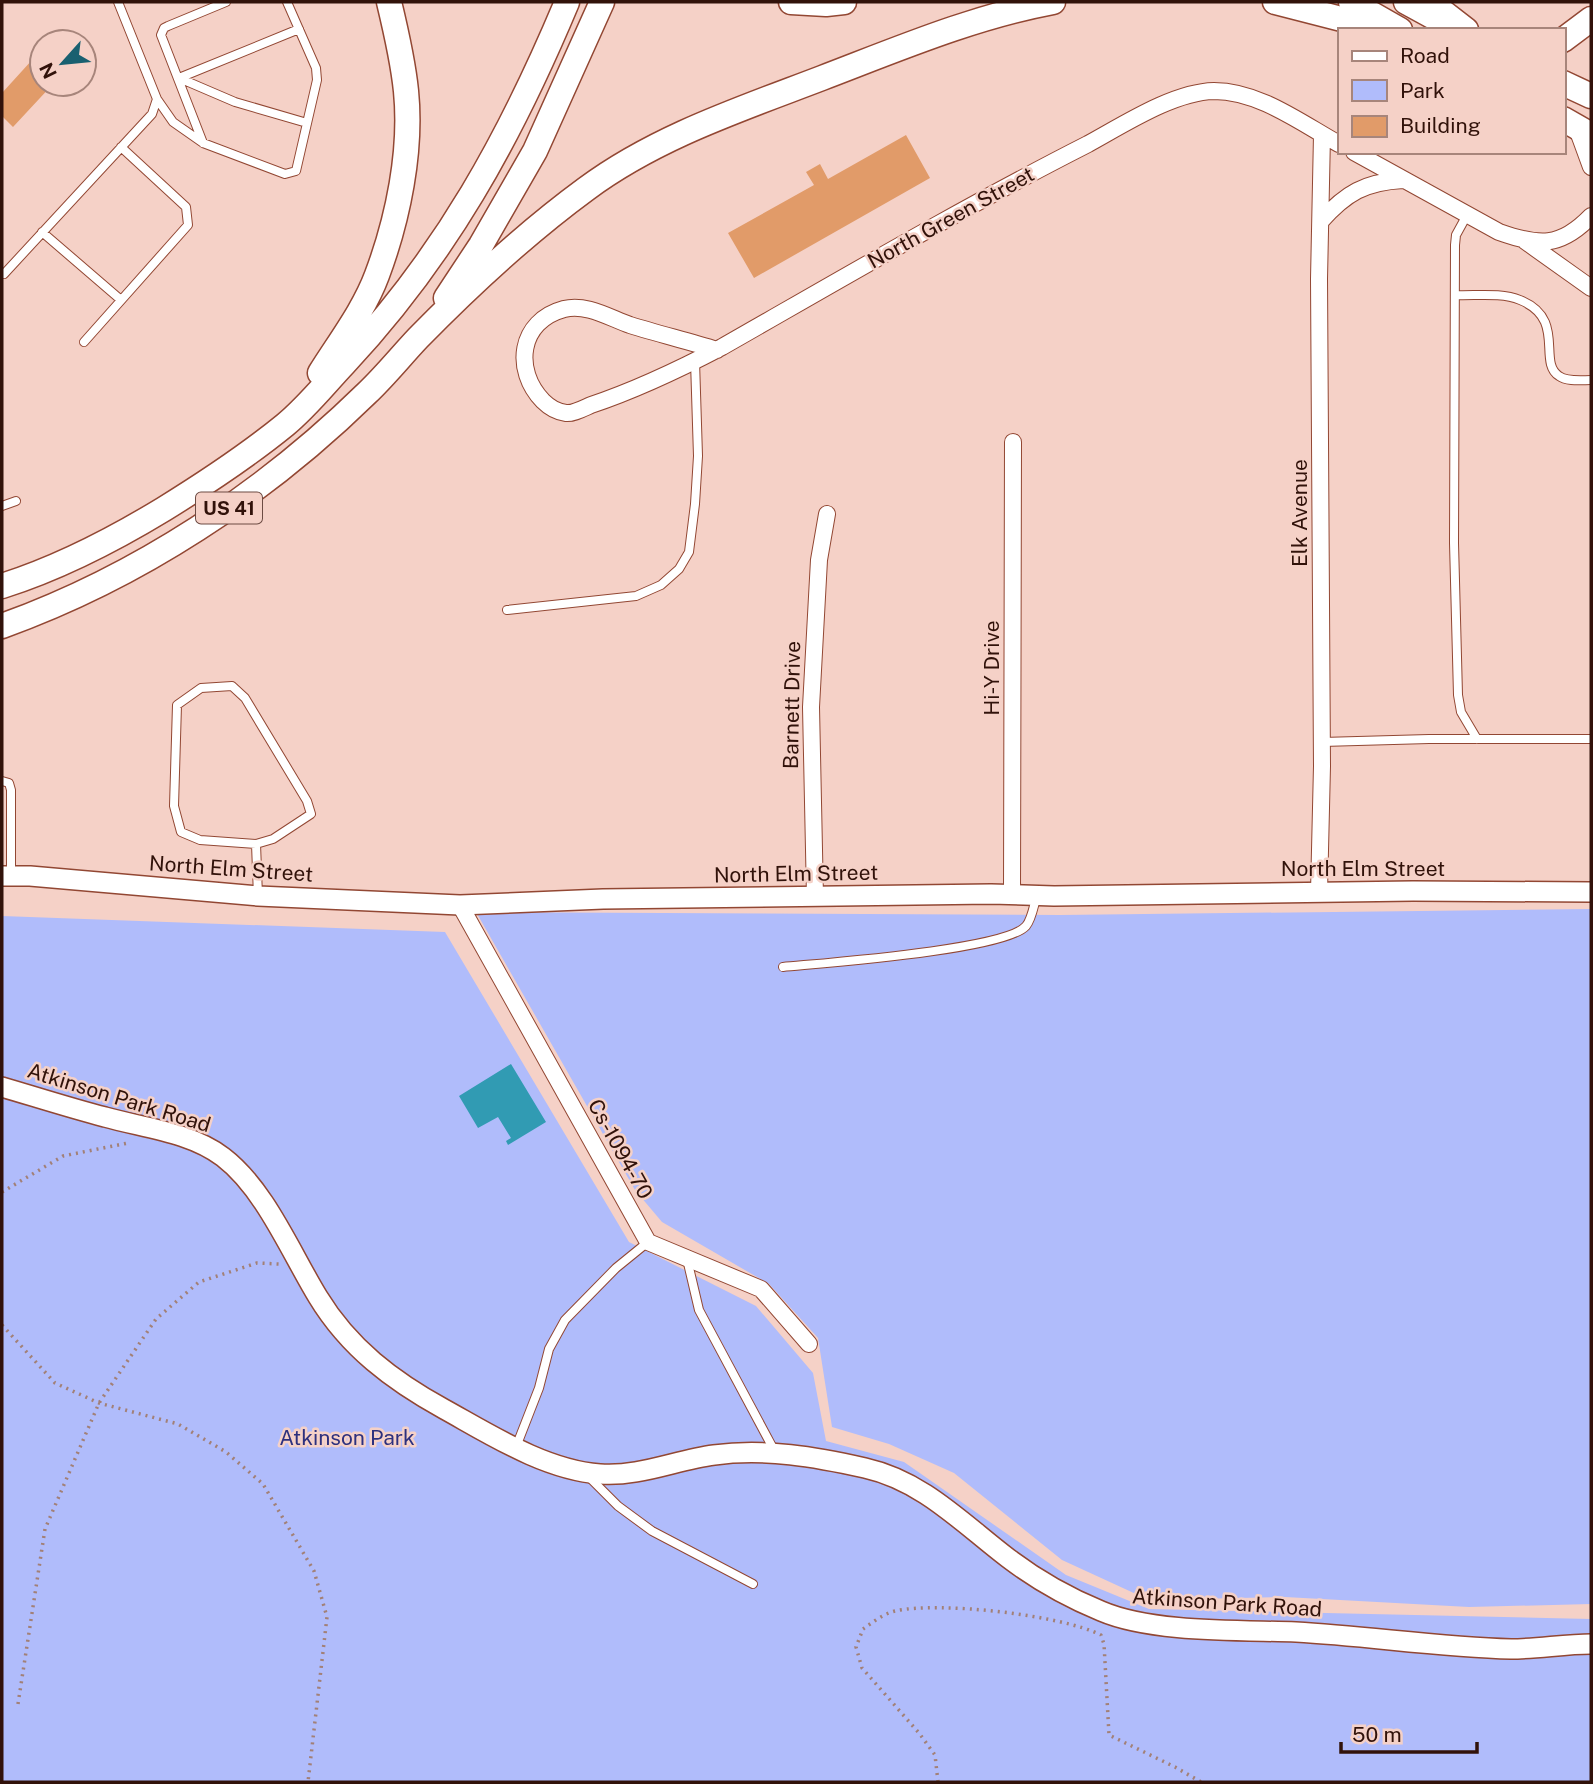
<svg xmlns="http://www.w3.org/2000/svg" width="1593" height="1784" font-family="'Public Sans',sans-serif">
<style>
.green{fill:#b0bcfb}
.water{fill:#319bb3}
.building{fill:#e19b69}
.lines{fill:none;stroke-linecap:round;stroke-linejoin:round}
.service-casing{stroke:#924733;stroke-width:10}
.minor-casing{stroke:#924733;stroke-width:18}
.tertiary-casing{stroke:#924733;stroke-width:22}
.primary-casing{stroke:#924733;stroke-width:27}
.trunk-casing{stroke:#924733;stroke-width:27}
.path{stroke:#a28077;stroke-width:3.5;stroke-dasharray:2 5;stroke-linecap:butt}
.service{stroke:#fff;stroke-width:8}
.minor{stroke:#fff;stroke-width:16}
.tertiary{stroke:#fff;stroke-width:19}
.primary{stroke:#fff;stroke-width:24}
.trunk{stroke:#fff;stroke-width:24}
.labels{text-anchor:middle;stroke-width:5;stroke-linejoin:round;paint-order:stroke}
.shield{fill:#f5d1c7;stroke:#6c4b43;stroke-width:2}
.shield-label{font-size:19px;font-weight:bold;fill:#31120a}
.street-label{font-size:21px;fill:#31120a;stroke:#f5d1c7}
.park-label{font-size:21px;fill:#2d307e;stroke:#f5d1c7}
</style>
<rect width="100%" height="100%" fill="#f5d1c7"/>
<path class="green" d="M1591,909V1604L1469,1607L1285,1597L1149,1600L1062,1560L954,1473L889,1444L832,1427L818,1338L769,1284L662,1222L635,1190L476,912L1060,915Z
M2,916L445,932L629,1242L756,1306L813,1373L826,1441L904,1462L1066,1575L1149,1609L1591,1619V1782H2Z"/>
<path class="water" d="M511,1064L546,1122L508,1145L506,1141L511,1138L498,1117L478,1128L459,1096Z"/>
<path class="building" d="M42,49V84H53L13,127L2,116V93Z
M906,135L930,178L754,278L728,233L814,185L806,172L820,164L828,179Z"/>
<g class="lines">
<g class="service-casing">
<path id="service" d="M179,78L235,102L307,123
M179,78L299,29
M157,99L173,122L203,143L285,174L296,171L317,80L316,68L287,2
M203,143L161,35L164,28L168,26L226,2
M1467,215L1456,235L1455,245L1454,543L1458,695L1461,712L1477,739
M42,232L121,300
M4,274L152,114L157,99L118,2
M1455,295C1475,296 1501,292 1520,300C1567,319 1537,362 1559,376C1567,382 1582,380 1591,380
M84,342L188,225L186,207L121,147
M2,506L16,501
M507,610L636,596L661,585L679,569L689,552L695,504L698,456L695,361
M1322,742L1429,739H1591
M2,781L9,783L11,790V876
M256,844L200,840L181,832L174,806L177,705L201,688L232,686L245,698L307,801L311,814L273,839L256,844L258,896
M783,967C823,963 1005,950 1026,926C1032,919 1034,904 1037,895
M687,1259L699,1310L774,1450
M516,1447L539,1388L549,1349L565,1320L616,1268L648,1242
M587,1475L618,1506L652,1531L753,1584"/>
</g>
<g class="minor-casing">
<path id="minor" d="M1576,126L1591,167
M1354,152L1499,232C1539,246 1560,248 1591,216
M1321,221C1346,193 1365,182 1403,180
M1525,241L1591,288
M717,350C688,341 659,334 630,325C610,318 586,303 564,309C519,321 513,370 543,401C549,407 557,412 566,413C573,414 584,408 591,405C636,390 680,369 722,347C843,278 964,207 1088,144C1123,125 1173,92 1214,91C1259,91 1301,123 1339,144
M1319,892L1322,766L1319,279L1322,135
M1012,894L1013,442
M815,897L811,707L819,560L827,514
M460,905L648,1242L761,1289L809,1344"/>
</g>
<g class="tertiary-casing">
<path id="tertiary" d="M2,876H30L258,896L460,905L603,899L991,894L1054,896L1413,891L1591,892
M2,1087C36,1097 70,1108 105,1117C144,1128 190,1132 223,1157C265,1189 291,1253 318,1297C349,1348 393,1381 444,1409C491,1435 545,1470 600,1474C639,1477 676,1460 714,1455C765,1448 816,1457 865,1468C923,1481 962,1523 1008,1558C1037,1580 1067,1597 1101,1611C1152,1633 1240,1630 1296,1632C1368,1636 1439,1647 1511,1649C1538,1649 1564,1644 1591,1644"/>
</g>
<g class="primary-casing">
<path id="primary" d="M1351,2L1400,30
M1406,2L1450,26
M1563,40L1591,19
M1563,83L1591,96
M1563,119L1591,135"/>
</g>
<g class="trunk-casing">
<path id="trunk" d="M791,2L826,4L844,2
M1275,2L1384,30
M1430,2L1466,30
M446,298L481,245L535,151L602,2
M320,373C340,341 364,310 377,275C398,219 412,151 406,91C403,61 396,31 389,2
M2,586C59,568 113,540 164,509C206,483 247,456 285,425C307,407 325,384 344,364C446,255 510,138 567,2
M2,626C138,577 264,494 367,393C385,376 401,356 418,338C470,285 526,233 586,189C656,137 741,109 822,78C898,49 973,17 1053,2"/>
</g>
<path class="path" d="M2,1192L63,1156L128,1143
M2,1325L55,1383L99,1403L178,1424L226,1452L263,1484L314,1571L327,1617L308,1782
M18,1704L45,1529L99,1403L156,1319L199,1282L257,1263L279,1264
M938,1782L935,1755L919,1733L862,1668L856,1647L863,1629C873,1622 883,1614 895,1611C940,1601 1061,1615 1101,1635L1104,1644L1109,1735L1175,1767L1201,1782"/>
<use href="#service" class="service"/>
<use href="#minor" class="minor"/>
<use href="#tertiary" class="tertiary"/>
<use href="#primary" class="primary"/>
<use href="#trunk" class="trunk"/>
</g>
<g class="labels">
<rect class="shield" x="196" y="492.5" width="66" height="31" rx="5"/>
<g class="shield-label">
<text x="229" y="515">US 41</text>
</g>
<g class="street-label">
<text transform="translate(951 218) rotate(-29)" y="7">North Green Street</text>
<text transform="translate(1300 513) rotate(-90)" y="7">Elk Avenue</text>
<text transform="translate(992 668) rotate(-90)" y="7">Hi-Y Drive</text>
<text transform="translate(792 705) rotate(-89)" y="7">Barnett Drive</text>
<text transform="translate(231 869) rotate(4)" y="7">North Elm Street</text>
<text x="1363" y="876">North Elm Street</text>
<text transform="translate(796 874) rotate(-1)" y="7">North Elm Street</text>
<text transform="translate(119 1098) rotate(17)" y="7">Atkinson Park Road</text>
<text transform="translate(620 1149) rotate(61)" y="7">Cs-1094-70</text>
<text transform="translate(1227 1603) rotate(4)" y="7">Atkinson Park Road</text>
</g>
<g class="park-label">
<text x="347" y="1445">Atkinson Park</text>
</g>
</g>
<rect width="1593" height="1784" fill="none" stroke="#31120a" stroke-width="7"/>
<rect x="1338" y="28" width="228" height="126" fill="#f5d1c7" stroke="#a7857b" stroke-width="2"/>
<rect x="1352" y="51" width="35" height="10" fill="#ffffff" stroke="#a7857b" stroke-width="2"/>
<text x="1400" y="63" font-size="21" fill="#31120a">Road</text>
<rect x="1352" y="80" width="35" height="21" fill="#b0bcfb" stroke="#a7857b" stroke-width="2"/>
<text x="1400" y="98" font-size="21" fill="#31120a">Park</text>
<rect x="1352" y="116" width="35" height="21" fill="#e19b69" stroke="#a7857b" stroke-width="2"/>
<text x="1400" y="133" font-size="21" fill="#31120a">Building</text>
<g transform="translate(63 63) rotate(243)"><circle r="33" fill="#f5d1c7" stroke="#a7857b" stroke-width="2"/>
<path d="M0-5L12 26L0 18L-12 26Z" fill="#196070"/>
<text y="-10" font-size="19" font-weight="bold" text-anchor="middle" fill="#31120a">N</text>
</g>
<path d="M1341 1742v10h136v-10" fill="none" stroke="#31120a" stroke-width="3.5"/>
<text x="1352" y="1742" font-size="21" fill="#31120a" stroke="#f5d1c7" stroke-width="5" paint-order="stroke">50 m</text>
</svg>
